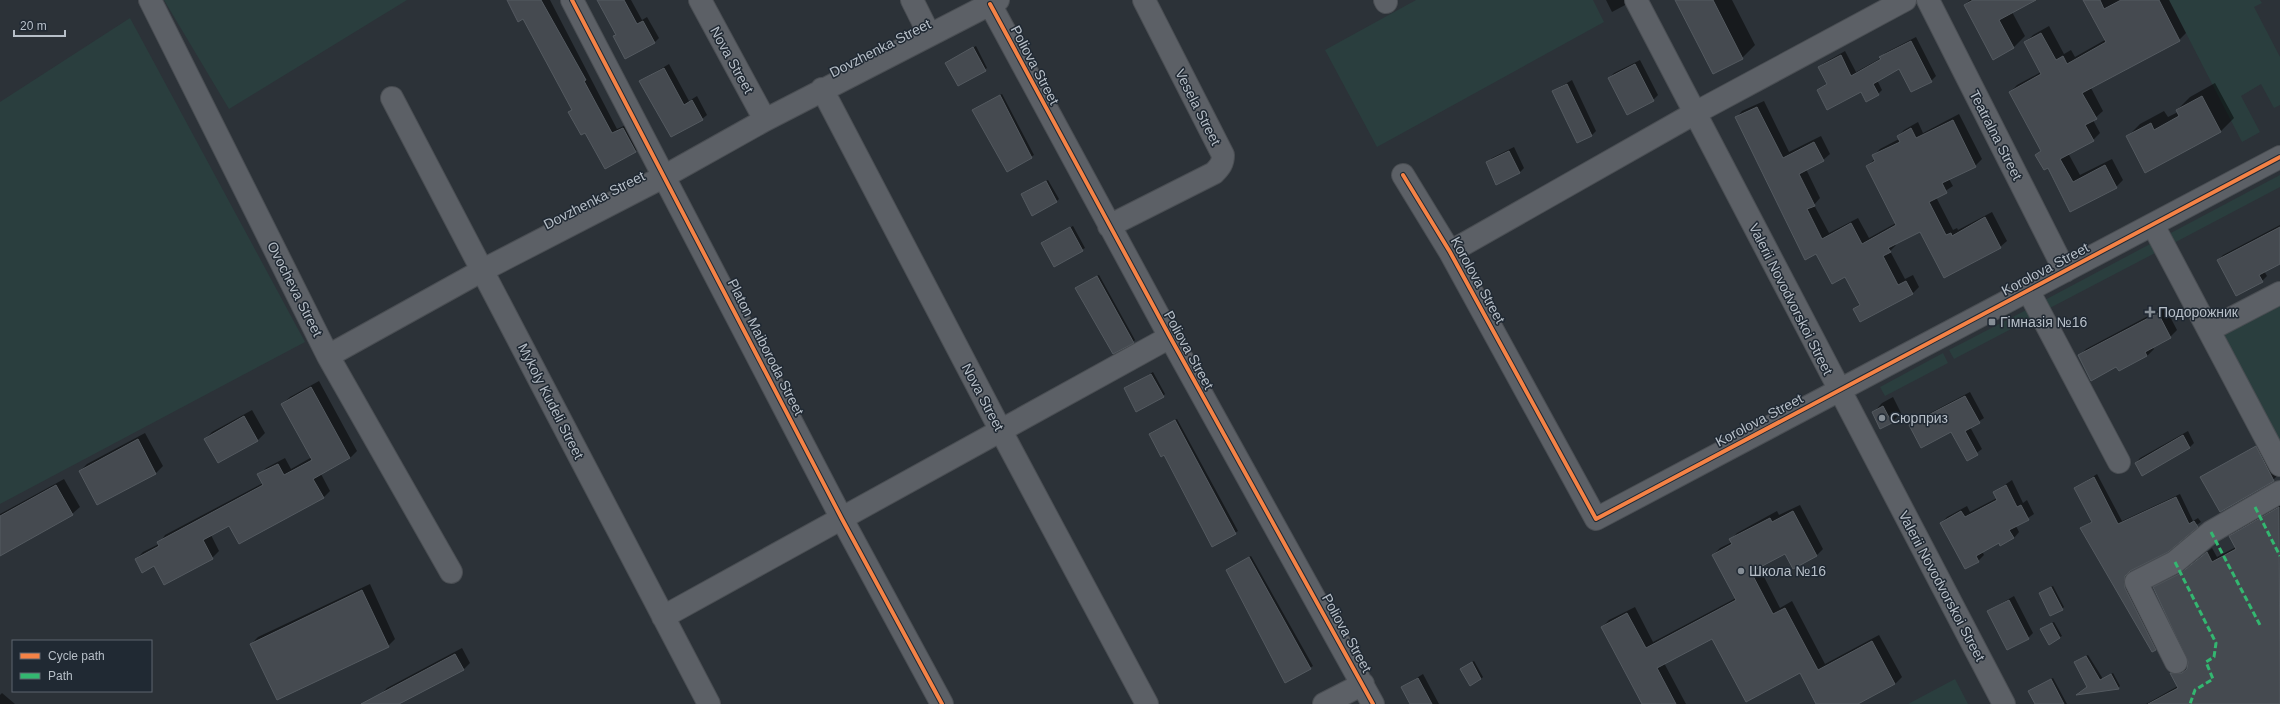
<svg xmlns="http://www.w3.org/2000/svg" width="2280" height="704" font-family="Arial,sans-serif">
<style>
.green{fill:#2a3e3e}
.shadow{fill:#0007}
.building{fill:#454a50;stroke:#545a60}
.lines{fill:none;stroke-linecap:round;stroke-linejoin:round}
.minor-casing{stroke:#4a4e53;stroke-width:24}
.minor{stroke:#5c6066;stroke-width:22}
.quiet{stroke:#33b770;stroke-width:3;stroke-dasharray:6 3;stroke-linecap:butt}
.cycleway-casing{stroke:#202933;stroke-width:6}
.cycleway{stroke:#f48246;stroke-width:4}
.poi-dot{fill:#868e96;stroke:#202933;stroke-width:1.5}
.labels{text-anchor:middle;stroke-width:3;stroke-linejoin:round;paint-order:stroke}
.street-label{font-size:14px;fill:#b7bfc8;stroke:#202933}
.poi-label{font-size:14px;fill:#b7bfc8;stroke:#202933;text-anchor:start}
</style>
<rect width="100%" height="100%" fill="#2c3238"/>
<path class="green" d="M164,0H407L229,109Z
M1416,0H1593L1604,22L1377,147L1325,50Z
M2169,0H2260L2262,3L2254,7L2280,57V105L2274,108L2261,84L2241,96L2260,132L2242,142Z
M130,18L305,342L0,504V102Z
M2280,175V187L2172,244L2167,235Z
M2152,243L2157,252L2046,310L2041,302Z
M2280,301V455L2217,335Z
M2032,307L2036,316L1954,359L1949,350Z
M1943,353L1948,363L1885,396L1880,387Z
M1955,679L1968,704H1908Z"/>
<path class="shadow" d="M508,0H550L617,129L628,124L640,146L636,151L605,168L585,132L570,112L573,109L523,18Z
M599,0H631L642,20L647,17L659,38L654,43L614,37L617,34Z
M1606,0H1625L1627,4L1612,12Z
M1677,0H1732L1755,45L1742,58Z
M1970,0H2030L2012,12L2025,36L2014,47L1993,58L1965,5Z
M2086,0H2169L2186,33L2179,40L2091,88L2103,111L2093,120L2100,133L2093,140L2068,153L2080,175L2112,159L2123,180L2116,187L2070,211L2048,167L2037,155L2041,150L2010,92L2017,85L2041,72L2026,42L2033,35L2049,26L2064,54L2071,50L2075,57L2105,40Z
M1916,37L1936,76L1931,81L1911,91L1899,68L1877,80L1882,90L1878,94L1862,91L1818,90L1827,83L1819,67L1824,63L1845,51L1856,72L1881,58L1885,53Z
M976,46L987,68L958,85L946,63Z
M1640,60L1658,95L1653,100L1609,78L1614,73Z
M669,64L689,101L697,96L707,115L702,119L640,81Z
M1572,80L1596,131L1591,136L1553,91Z
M2215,83L2234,118L2221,131L2127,137L2140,124L2164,111L2168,117L2178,112L2177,110L2190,97Z
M1002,94L1034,155L1007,170L975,109Z
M1764,101L1789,152L1821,136L1830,154L1823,160L1806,169L1820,198L1814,205L1829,233L1858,218L1869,238L1896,223L1867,166L1875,159L1873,156L1880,149L1899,139L1898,136L1904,130L1918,122L1923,133L1959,114L1982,159L1975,166L1949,179L1953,186L1936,197L1953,230L1957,228L1958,230L1992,212L2007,241L2000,247L1944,277L1920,231L1895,243L1896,245L1890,251L1905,279L1913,275L1919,287L1913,293L1861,321L1855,309L1860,303L1846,276L1736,118L1742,111Z
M1514,147L1524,168L1519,173L1487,163L1492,158Z
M1048,180L1059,199L1057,201L1024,193Z
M2280,225V263L2264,271L2267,276L2262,281L2218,260L2223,255Z
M1073,226L1085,248L1054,265L1044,241Z
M1099,275L1135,340L1133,342L1076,288Z
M2165,307L2177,330L2170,337L2152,346L2154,349L2147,356L2117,366L2079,356L2086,349Z
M1153,372L1165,394L1163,396L1125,389Z
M319,381L357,451L350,458L321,474L330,491L323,498L229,525L211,535L219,551L212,558L136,559L143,552L159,544L165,535L263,483L259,475L266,468L285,458L291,469L312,457L282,404L290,397Z
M1970,392L1984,418L1970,427L1982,449L1967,460L1951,431L1910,425L1915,421Z
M1893,397L1901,413L1892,422L1881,428L1873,413L1882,403Z
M252,410L265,433L258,440L218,462L205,439L212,432Z
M1177,419L1238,531L1212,546L1152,432Z
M2188,431L2194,443L2190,447L2143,475L2136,463L2140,458Z
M145,433L163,466L156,473L98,504L80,471L87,464Z
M2260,443L2277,476L2273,480L2201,477L2261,444Z
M2097,474L2122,521L2180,494L2193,521L2198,518L2201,522L2132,569L2127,576L2159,646L2155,649L2081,528L2092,521L2075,488Z
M64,479L80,507L72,514L0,554V514Z
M2012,480L2023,503L2027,500L2034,514L2016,526L2019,532L2014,538L1999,542L1982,551L1984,555L1978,561L1941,523L1947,517L1967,506L1970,512L1997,498L1994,492Z
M1800,505L1823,549L1816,556L1785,553L1759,567L1780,608L1792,601L1825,664L1879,635L1902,677L1895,684L1856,704H1817L1800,672L1713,637L1664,663L1686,704H1643L1602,627L1609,620L1635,607L1653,642L1736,598L1713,555L1720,548L1732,542L1730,540L1737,533L1777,511L1779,515Z
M2280,505V704H2146L2178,686L2172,674L2176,669H2187L2189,663L2154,588L2159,583L2187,568L2212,548L2217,557L2236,547L2230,536L2235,531Z
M1251,556L1313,666L1285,682L1227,570Z
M370,584L395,639L388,646L251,644L258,637Z
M2053,586L2064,607L2062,609L2040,593Z
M2014,596L2033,633L2028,638L1988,611Z
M2054,622L2062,636L2049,643L2044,627Z
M462,648L470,663L463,670L397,704H384L380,695L387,688Z
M2088,655L2103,679L2113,673L2120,686L2118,688L2078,693L2088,687L2075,662Z
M1474,661L1483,677L1481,679L1462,669Z
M1423,674L1439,704H1411L1402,687Z
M2053,678L2067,704H2036L2029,691Z
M2,693L15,704H0V695Z"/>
<path class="building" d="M507,0H541L586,80L584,81L612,133L623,128L636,152L605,169L585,133L581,135L568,112L572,110L523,19L518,22Z
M597,0H624L637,24L643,21L655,43L625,59L613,36L616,35Z
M1675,0H1713L1743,59L1713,74Z
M1973,0H2036L1999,20L2014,48L1993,60L1964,5Z
M2083,0H2100L2104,9L2121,0H2159L2180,41L2082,93L2097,119L2085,125L2094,141L2060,159L2073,182L2105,165L2117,188L2070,212L2048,168L2044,170L2035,155L2041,151L2009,92L2041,74L2024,42L2041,33L2056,60L2063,56L2067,64L2106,42Z
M1911,41L1932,82L1911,92L1899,69L1873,84L1879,95L1866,102L1861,92L1827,110L1817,90L1827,84L1818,67L1841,55L1851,76L1881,59L1879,57Z
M973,47L986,71L958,86L945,63Z
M1635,64L1654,101L1627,115L1608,78Z
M664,68L684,105L692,100L703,120L671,137L639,81Z
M1567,84L1592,136L1577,143L1552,91Z
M1000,95L1032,158L1007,172L972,110Z
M2202,96L2221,132L2145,173L2126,136L2151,123L2154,130L2179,116L2176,110Z
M1757,107L1783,158L1814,142L1824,161L1799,174L1815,206L1807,209L1822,239L1851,223L1862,244L1896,225L1866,166L1875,161L1872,155L1900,142L1897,136L1911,128L1916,138L1953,120L1976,167L1942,183L1947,193L1929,202L1946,235L1951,233L1952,236L1985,217L2001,248L1944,278L1920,232L1888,248L1891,252L1883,256L1898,285L1906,281L1913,294L1860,322L1853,309L1860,305L1845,277L1832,284L1816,254L1805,260L1735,117Z
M1509,151L1520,173L1496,185L1486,162Z
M1046,181L1057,202L1032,216L1021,194Z
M1070,227L1083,251L1054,267L1041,243Z
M2280,227V264L2259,275L2263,282L2236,296L2217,260Z
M1097,276L1134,343L1113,354L1075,288Z
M2158,313L2171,338L2145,352L2147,356L2119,371L2116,367L2091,381L2078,355Z
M1151,374L1164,397L1136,412L1124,388Z
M311,387L350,458L313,479L324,498L239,544L229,526L203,540L213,559L164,585L154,566L142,573L135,559L159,546L157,542L263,485L257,474L278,464L284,475L312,460L281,404Z
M1965,396L1980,423L1965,431L1978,455L1967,461L1951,432L1921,448L1909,425Z
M1883,406L1892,423L1880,429L1872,412Z
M244,416L258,441L218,463L204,439Z
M1175,420L1236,534L1212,547L1164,455L1161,457L1149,434Z
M2183,435L2190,448L2142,476L2135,463Z
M138,439L156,474L97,505L79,471Z
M2256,446L2274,481L2220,512L2200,477Z
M2094,477L2118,524L2176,497L2189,524L2194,521L2198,527L2168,552L2130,571L2125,576V588L2156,650L2152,652L2080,528L2092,522L2074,488Z
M56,485L73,515L0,556V516Z
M2006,485L2017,507L2021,505L2029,520L2009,530L2014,538L2000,546L1999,543L1976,556L1979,562L1965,569L1940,523L1961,511L1965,517L1997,500L1993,492Z
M2279,507L2280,704H2148L2178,688L2170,673H2182L2187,669L2188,662L2153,587L2181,573L2207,552L2212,562L2236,549L2229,536Z
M1793,511L1817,556L1793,569L1785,554L1751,572L1773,614L1785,608L1818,670L1872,641L1895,684L1858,704H1816L1800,673L1746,702L1712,639L1657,668L1676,704H1642L1601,627L1627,613L1646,648L1736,600L1712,555L1732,544L1729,539L1770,518L1772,522Z
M1249,557L1311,669L1285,683L1226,570Z
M2051,587L2063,610L2050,616L2039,593Z
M362,590L389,647L277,700L250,644Z
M2009,600L2029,639L2007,650L1987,611Z
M2052,623L2060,638L2049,645L2040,629Z
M455,654L464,670L399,704H361Z
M2086,656L2100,680L2111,674L2119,689L2076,695L2087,687L2074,662Z
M1472,662L1481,679L1470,686L1460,669Z
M1418,678L1432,704H1410L1401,687Z
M2051,679L2064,704H2035L2028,691Z"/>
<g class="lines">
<g class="minor-casing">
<path id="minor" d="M150,0L328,356L451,572
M572,0L842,519L942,704
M700,0L765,120
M912,0L929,34
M1385,0L1386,2
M1636,0L2004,704
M1928,0L2065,271
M990,4L1170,337L1373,704
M822,89L1001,431L1147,704
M392,98L709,704
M1403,175L1450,252L1596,519L2280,157
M2153,225L2280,465
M1109,226L1214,173C1220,167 1223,163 1223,155L1144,0
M1450,252L1695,113L1905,0
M2028,290L2119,462
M2209,330L2280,293
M328,356L483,270L665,176L765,120L998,0
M663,617L1170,337
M2176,662L2136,582L2175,562L2211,532L2280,492
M1324,704L1363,684"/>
</g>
<use href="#minor" class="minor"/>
<path class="quiet" d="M2255,507L2280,556
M2211,532L2260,625
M2175,562L2216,643L2214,657L2206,662L2213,679L2195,690L2190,704"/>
<g class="cycleway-casing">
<path id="cycleway" d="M572,0L842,519L942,704
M990,4L1170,337L1373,704
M1403,175L1450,252L1596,519L2280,157"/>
</g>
<use href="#cycleway" class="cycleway"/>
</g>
<g class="poi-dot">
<path d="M2148 306h4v4h4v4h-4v4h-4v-4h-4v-4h4z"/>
<rect x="1988" y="318" width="8" height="8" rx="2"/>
<circle cx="1882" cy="418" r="4"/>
<circle cx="1741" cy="571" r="4"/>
</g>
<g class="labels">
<g class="street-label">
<text transform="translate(880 48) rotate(-27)" y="5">Dovzhenka Street</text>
<text transform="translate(732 60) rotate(61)" y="5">Nova Street</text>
<text transform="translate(1035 65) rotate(62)" y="5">Poliova Street</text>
<text transform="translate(1198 107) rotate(63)" y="5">Vesela Street</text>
<text transform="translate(1996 135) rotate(63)" y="5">Teatralna Street</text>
<text transform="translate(594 200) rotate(-27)" y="5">Dovzhenka Street</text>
<text transform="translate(2045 269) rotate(-28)" y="5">Korolova Street</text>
<text transform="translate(1478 280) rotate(61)" y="5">Korolova Street</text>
<text transform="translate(295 289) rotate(63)" y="5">Ovocheva Street</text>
<text transform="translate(1791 299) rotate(63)" y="5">Valerii Novodvorskoi Street</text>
<text transform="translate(766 347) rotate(63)" y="5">Platon Maiboroda Street</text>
<text transform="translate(1189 350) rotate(61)" y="5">Poliova Street</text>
<text transform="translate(983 397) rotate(62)" y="5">Nova Street</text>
<text transform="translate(551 401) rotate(63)" y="5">Mykoly Kudeli Street</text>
<text transform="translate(1759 420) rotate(-28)" y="5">Korolova Street</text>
<text transform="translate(1942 586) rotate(62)" y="5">Valerii Novodvorskoi Street</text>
<text transform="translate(1347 633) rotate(61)" y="5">Poliova Street</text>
</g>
<g class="poi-label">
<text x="2158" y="317">Подорожник</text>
<text x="2000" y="327">Гімназія №16</text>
<text x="1890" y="423">Сюрприз</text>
<text x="1749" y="576">Школа №16</text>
</g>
</g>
<rect x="12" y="640" width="140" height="52" fill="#202933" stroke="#5c656f"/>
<rect x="20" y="653" width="20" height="6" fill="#f48246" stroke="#5c656f"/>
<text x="48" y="660" font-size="12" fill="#b7bfc8">Cycle path</text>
<rect x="20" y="673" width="20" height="6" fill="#33b770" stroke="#5c656f"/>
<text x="48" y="680" font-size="12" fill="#b7bfc8">Path</text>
<path d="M14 30v6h51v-6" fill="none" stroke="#b7bfc8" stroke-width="2"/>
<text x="20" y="30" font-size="12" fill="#b7bfc8" stroke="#202933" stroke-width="3" paint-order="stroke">20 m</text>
</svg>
